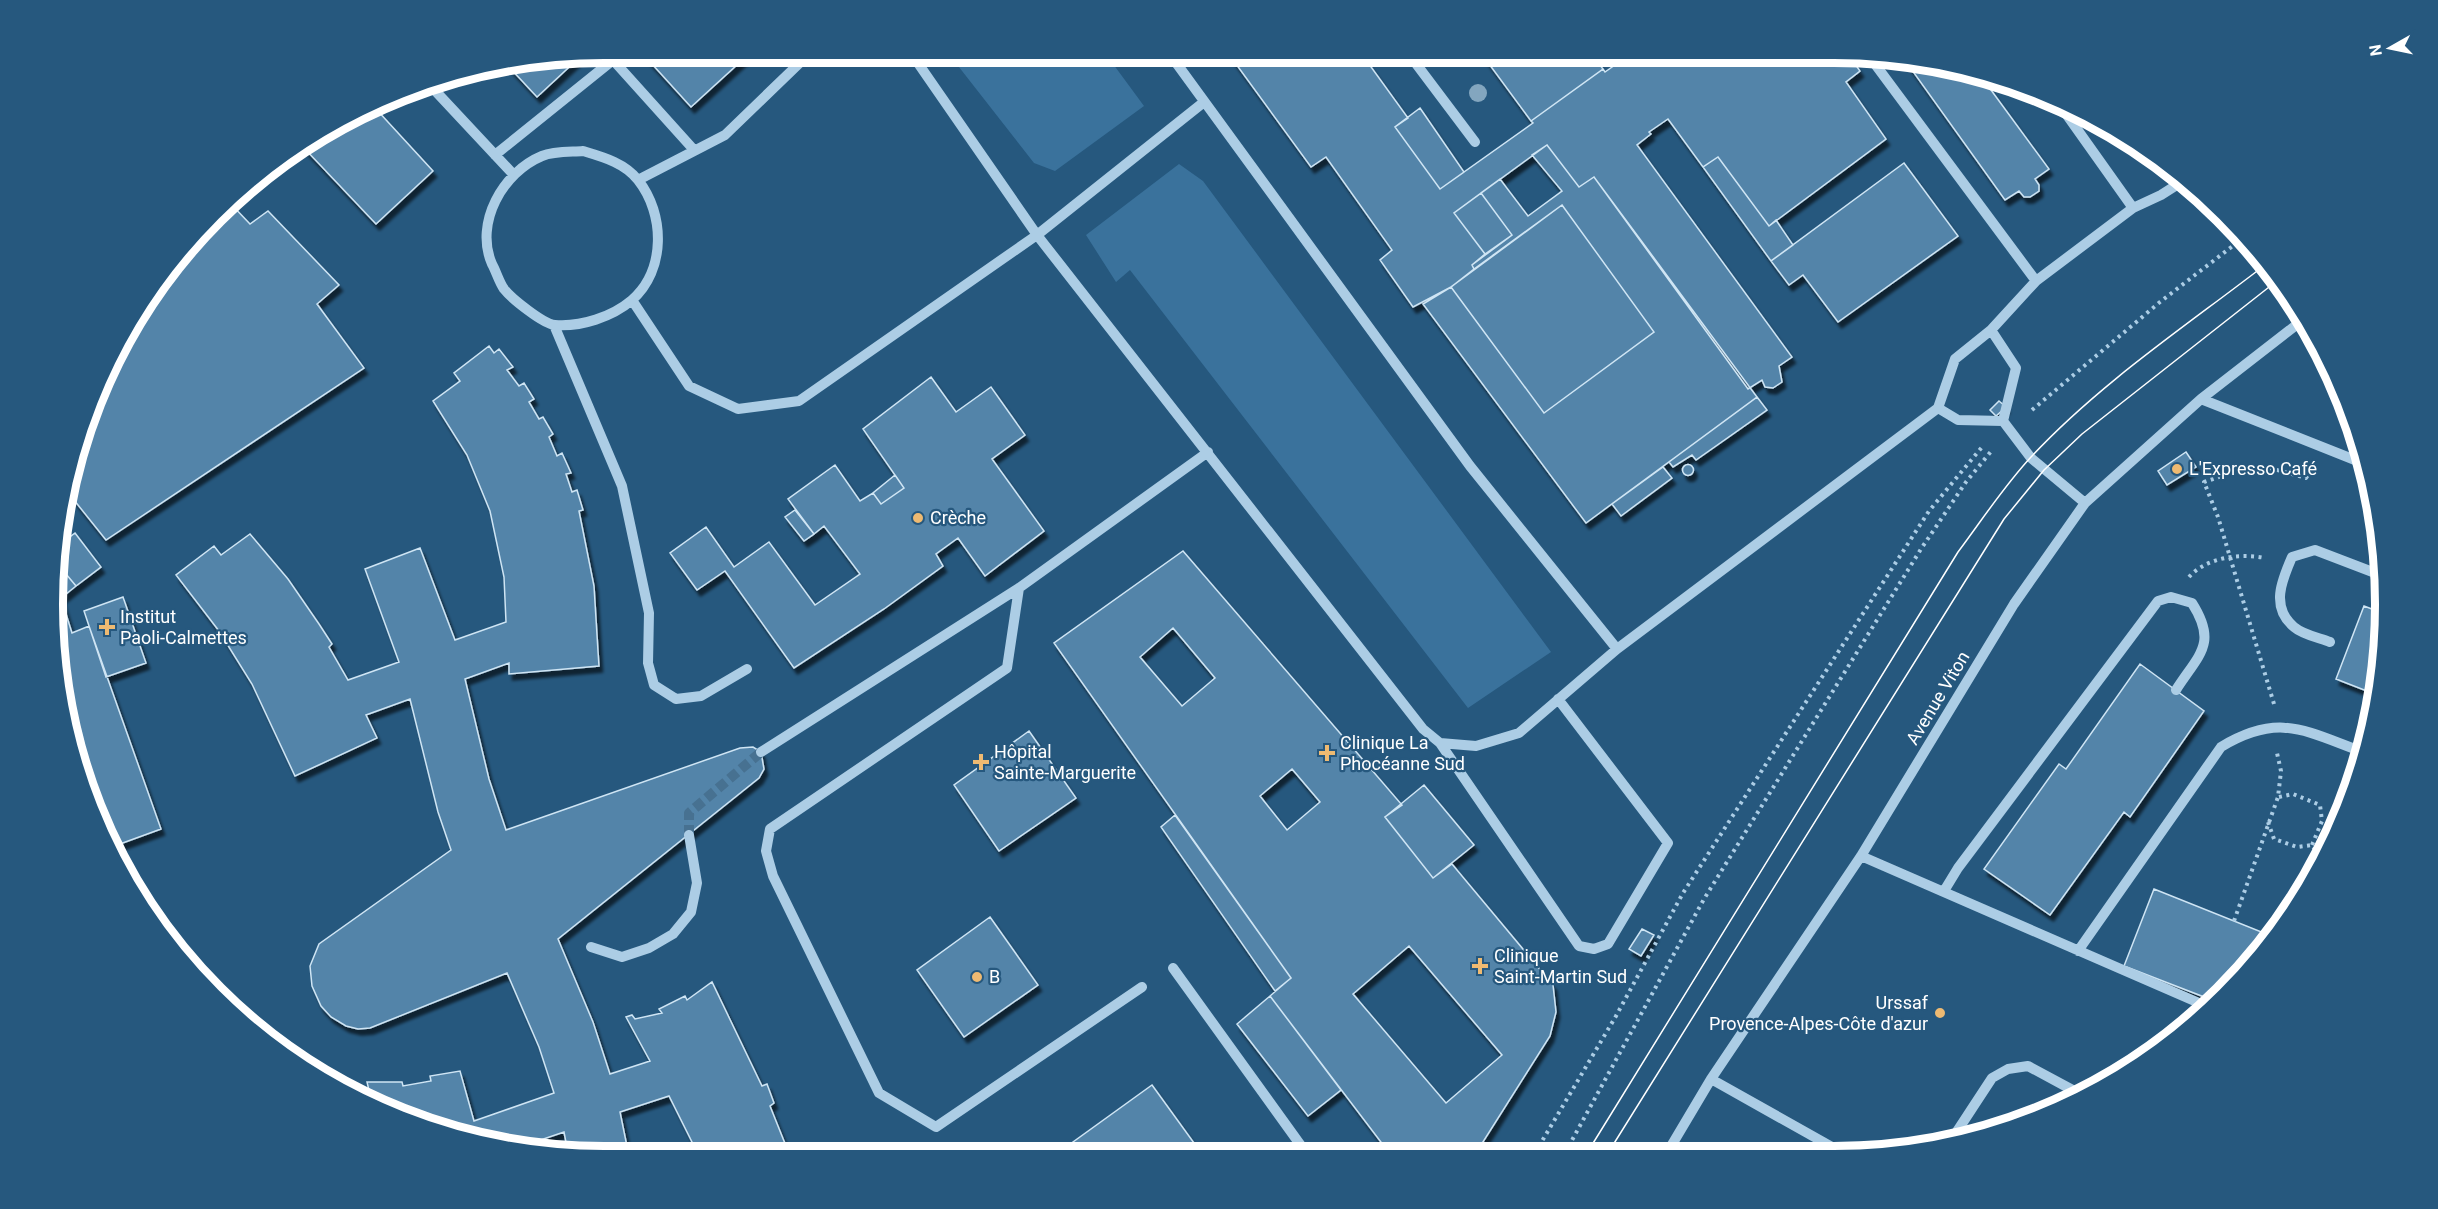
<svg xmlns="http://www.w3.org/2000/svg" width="2438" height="1209" font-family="Roboto,sans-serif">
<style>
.green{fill:#3a729c}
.building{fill:#5384a9;stroke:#cfe5f4;stroke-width:1.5;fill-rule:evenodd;filter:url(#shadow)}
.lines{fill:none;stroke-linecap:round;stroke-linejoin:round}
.minor-tunnel{stroke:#477191;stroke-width:10;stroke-dasharray:10 5;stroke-linecap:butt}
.path{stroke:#accde5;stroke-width:4;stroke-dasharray:3 4.5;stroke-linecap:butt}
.minor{stroke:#accde5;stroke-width:10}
.tram{stroke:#fff;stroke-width:1.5}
.tree{fill:#83a6bf}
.poi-dot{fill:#eeba72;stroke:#26587e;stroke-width:2}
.labels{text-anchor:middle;stroke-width:4.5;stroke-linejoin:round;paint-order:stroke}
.poi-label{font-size:18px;fill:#fff;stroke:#26587e;text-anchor:start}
.street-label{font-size:18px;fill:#fff;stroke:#26587e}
.rim{fill:none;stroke:#fff;stroke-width:8}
</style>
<defs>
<filter id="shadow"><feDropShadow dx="3.5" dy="6" stdDeviation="1.5" flood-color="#0009"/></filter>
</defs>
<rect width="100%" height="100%" fill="#26587e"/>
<path class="green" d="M948,53H1105L1144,106L1055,171L1034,163Z
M1179,164L1203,181L1551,652L1468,708L1130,270L1116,282L1086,235Z"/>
<path class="building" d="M642,53H750L691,107Z
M1228,53H1361L1408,118L1395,127L1440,189L1533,123L1531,121L1603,69L1605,72L1632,53L1848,54L1860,71L1846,82L1886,139L1769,226L1718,157L1703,167L1668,119L1649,132L1651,134L1637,145L1792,357L1779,366L1782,382L1773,388L1765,387L1762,380L1748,389L1594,177L1579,187L1547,145L1454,213L1485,254L1472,265L1474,269L1451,287L1413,307L1380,260L1392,250L1326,157L1311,167Z
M1481,53H1591L1603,69L1531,121Z
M580,57L537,97L510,68Z
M1904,59L1942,63L1980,75L2049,169L2035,179L2039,185V191L2030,197H2024L2019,191L2005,200Z
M1420,108L1464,172L1440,189L1395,127Z
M376,109L433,171L376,224L304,148Z
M1547,145L1579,187L1594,177L1757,397L1586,523L1423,304L1451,287L1544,413L1654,332L1562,205L1474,269L1472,265L1512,235L1481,193L1500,179L1528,216L1562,191L1532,155Z
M1718,157L1769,226L1776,220L1793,245L1771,261L1703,167Z
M1904,163L1958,236L1838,322L1803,275L1789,285L1771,261Z
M1481,193L1512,235L1485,254L1454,213Z
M230,203L250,224L268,211L339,285L317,304L364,368L106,540L66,490L127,328L190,240Z
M1562,205L1654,332L1544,413L1451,287Z
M489,346L494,353L499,349L513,367L507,370L519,386L524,383L534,399L529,402L539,419L543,417L553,434L549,437L557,456L562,453L571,473L566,474L572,492L577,490L583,510L579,511L594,586L598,651L599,666L509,674V663L465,679L489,779L506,830L740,748L753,747L761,752L764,769L759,778L558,939L593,1022L610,1074L650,1061L626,1017L632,1015L635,1019L662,1013L659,1009L685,996L687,1000L712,982L762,1086L767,1084L774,1103L770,1106L790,1156H699L669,1096L620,1112L629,1156L568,1153L564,1132L517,1148L496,1146L393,1114L372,1103L367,1082H402L403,1086L431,1081L430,1076L460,1071L474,1121L554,1093L539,1047L507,973L370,1028L358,1029L346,1026L331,1017L321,1006L312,986L310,966L319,944L451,850L438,812L410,699L366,715L377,738L295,776L252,684L219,631L176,575L214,546L221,555L250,534L288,579L319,624L332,644L329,647L348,680L399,662L365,569L420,548L455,640L506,622L504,577L490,511L467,455L433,401L460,381L454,373Z
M931,377L956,412L991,387L1025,435L992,459L1044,531L985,576L958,538L936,554L943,566L884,609L794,668L725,571L697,590L670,553L706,527L734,567L769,542L815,605L860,574L824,526L814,534L788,499L835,465L860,501L873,493L881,504L904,488L863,429Z
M1757,397L1767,410L1696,460L1692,455L1673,467L1669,462Z
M1999,401L2006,407L1996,416L1990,410Z
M2186,452L2196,467L2167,485L2158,471Z
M1682.5 470a5.5 5.5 0 1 1 11 0a5.5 5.5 0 1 1-11 0Z
M1663,467L1672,478L1621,516L1612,504Z
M895,475L904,488L881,504L873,493Z
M795,510L814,534L804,541L785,517Z
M75,533L101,567L76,586L61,568L62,543Z
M1183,551L1402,805L1385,817L1433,878L1452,864L1553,985L1556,1012L1550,1036L1476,1153L1390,1154L1270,996L1291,978L1054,643ZM1173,628L1215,678L1182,706L1140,657ZM1292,769L1320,802L1287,830L1260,796ZM1409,946L1502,1055L1446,1103L1353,994Z
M61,568L76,586L60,599Z
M123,597L146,663L106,677L84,611Z
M61,598L72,633L89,626L161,829L109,848L57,677Z
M2364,606L2385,614L2377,695L2336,679Z
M2140,664L2204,711L2130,817L2124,812L2050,915L1984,869L2059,764L2066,769Z
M1029,731L1076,798L999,851L954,785Z
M1424,785L1474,845L1433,878L1385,817Z
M1175,815L1291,978L1275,991L1161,827Z
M2154,889L2274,937L2212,1000L2124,966Z
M990,917L1038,985L964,1037L917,970Z
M1642,929L1654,935L1641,956L1629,949Z
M1270,996L1341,1090L1308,1116L1237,1024Z
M1152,1085L1202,1154L1055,1155Z"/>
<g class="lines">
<path class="minor-tunnel" d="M689,835V813L761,752"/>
<path class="path" d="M2032,410L2160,302L2243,238
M2189,577C2207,557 2240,553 2265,558
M2274,704L2218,517L2204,482L2231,473L2270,468L2306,478L2312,469
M2279,797L2293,794L2320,805L2322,821L2312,845
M2268,822L2274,839L2297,847L2312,845L2320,857
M2234,921L2278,797L2281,771L2277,753
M1535,1153L1616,1016L1683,893L1929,511L1982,447
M1565,1153L1704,899L1921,549L1966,482L1993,449"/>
<path class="minor" d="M911,53L1037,235L1423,729L1440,743L1476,746L1519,733L1617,649L1938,408L1955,359L1991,330L2036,281L2133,208L2057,101
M1169,53L1470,466L1617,649
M1408,53L1475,142
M1869,56L2036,281
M427,82L513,174
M583,151C603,157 625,163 638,180C665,214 666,270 632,300C612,317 581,327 555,325C543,324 511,298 504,289C499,282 496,271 492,264C474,223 503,172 542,156C554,151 571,152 583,151Z
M495,155L613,60L694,150
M638,180L725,135L810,53
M2133,208L2161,195L2183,181
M632,300L689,386L738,409L799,401L1037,235L1204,102
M554,325L622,486L649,613L648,663L654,685L676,699L701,696L747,669
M1991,330L2016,368L2003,421L2031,458L2085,503
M2201,399L2365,464
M1938,408L1958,420L2003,421
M1019,588L1007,668L770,829L766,851L773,876L879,1093L936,1127L1142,987
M2330,642C2320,638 2303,635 2294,627C2270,607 2282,580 2292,557L2315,550L2383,576
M1440,743L1579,946L1594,949L1608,944L1668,843L1558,699
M761,752L1019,588L1208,452
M1861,856L2206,1006
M1944,891L1958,868L2158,601L2171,597L2192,603C2218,644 2199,654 2176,690
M591,947L622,957L649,948L673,934L691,912L697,883L689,835
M2078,951L2221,747C2279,712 2305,731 2363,752
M1173,968L1307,1154
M1711,1079L1841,1152
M1952,1139L1992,1078L2008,1069L2028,1066L2080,1094
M1667,1153L1711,1079L1861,856L2014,604L2085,503L2201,399L2304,319"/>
<path class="tram" d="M1587,1153L1958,552C1982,520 2004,486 2031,457C2100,383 2186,326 2265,265
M1608,1153L2004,519L2044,470L2082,434L2278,280"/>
</g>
<circle class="tree" cx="1478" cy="93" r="9"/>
<g class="poi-dot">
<circle cx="2177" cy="469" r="6"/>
<circle cx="918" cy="518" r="6"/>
<path d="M104 618h6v6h6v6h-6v6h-6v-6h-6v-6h6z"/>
<path d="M1324 744h6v6h6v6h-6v6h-6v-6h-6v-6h6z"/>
<path d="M978 753h6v6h6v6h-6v6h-6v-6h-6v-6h6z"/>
<path d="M1477 957h6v6h6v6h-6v6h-6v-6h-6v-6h6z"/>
<circle cx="977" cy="977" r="6"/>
<circle cx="1940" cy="1013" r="6"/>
</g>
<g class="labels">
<g class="poi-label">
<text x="2189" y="475">L'Expresso Café</text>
<text x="930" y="524">Crèche</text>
<text x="120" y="623">Institut<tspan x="120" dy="21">Paoli-Calmettes</tspan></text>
<text x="1340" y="749">Clinique La<tspan x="1340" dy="21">Phocéanne Sud</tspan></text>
<text x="994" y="758">Hôpital<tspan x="994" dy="21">Sainte-Marguerite</tspan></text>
<text x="1494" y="962">Clinique<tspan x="1494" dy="21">Saint-Martin Sud</tspan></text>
<text x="989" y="983">B</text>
<text x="1928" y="1009" text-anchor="end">Urssaf<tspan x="1928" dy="21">Provence-Alpes-Côte d'azur</tspan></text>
</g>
<g class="street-label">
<text transform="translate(1938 698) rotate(-59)" y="6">Avenue Viton</text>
</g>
</g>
<path d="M0 0H2438V1209H0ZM604 63H1834A541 541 0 0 1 2375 604V605A541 541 0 0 1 1834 1146H604A541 541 0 0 1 63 605V604A541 541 0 0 1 604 63Z" fill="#26587e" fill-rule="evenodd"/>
<path class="rim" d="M604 63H1834A541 541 0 0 1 2375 604V605A541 541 0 0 1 1834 1146H604A541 541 0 0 1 63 605V604A541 541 0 0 1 604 63Z"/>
<g transform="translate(2390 48) rotate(261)" stroke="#26587e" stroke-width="4.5" paint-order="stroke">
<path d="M0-4.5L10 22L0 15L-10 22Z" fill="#ffffff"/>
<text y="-9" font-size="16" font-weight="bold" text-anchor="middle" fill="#ffffff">N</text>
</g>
</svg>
